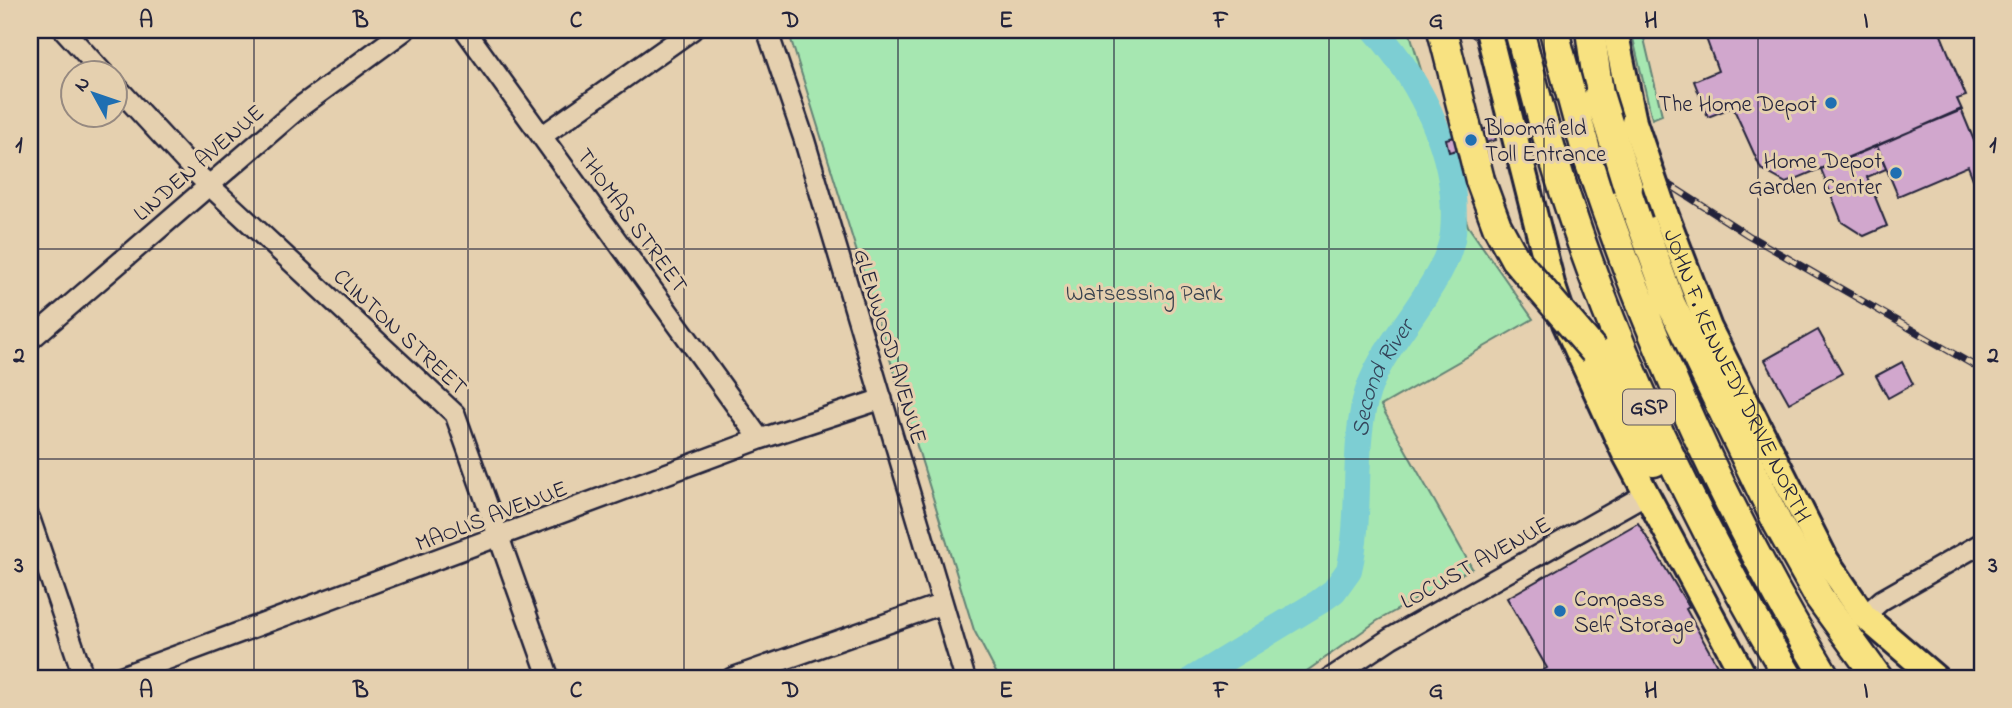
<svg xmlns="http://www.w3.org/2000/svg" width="2012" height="708" font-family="'Indie Flower',sans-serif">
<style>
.green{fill:#a6e7b1;stroke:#648476;stroke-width:2}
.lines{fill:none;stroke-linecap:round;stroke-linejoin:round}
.river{stroke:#7dced3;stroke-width:26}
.building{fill:#d1a7cd;stroke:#22223b;stroke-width:2}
.minor-casing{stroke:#22223b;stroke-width:24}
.major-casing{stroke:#22223b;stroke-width:30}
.highway-casing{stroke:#22223b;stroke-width:33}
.minor{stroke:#e5d0af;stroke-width:19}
.major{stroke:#f8e281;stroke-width:24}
.highway{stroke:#f8e281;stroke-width:28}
.rail-casing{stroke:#22223b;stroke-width:7}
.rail{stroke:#e5d0af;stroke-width:4.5;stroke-dasharray:13;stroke-linecap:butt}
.major-bridge-casing{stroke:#22223b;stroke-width:30;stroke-linecap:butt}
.highway-bridge-casing{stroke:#22223b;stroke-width:33;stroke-linecap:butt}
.major-bridge{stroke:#f8e281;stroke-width:24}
.highway-bridge{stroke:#f8e281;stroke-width:28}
.grid{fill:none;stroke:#22223b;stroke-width:2;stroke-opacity:0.55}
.poi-dot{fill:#1f6fb2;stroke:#e5d0af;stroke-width:2.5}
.labels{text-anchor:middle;stroke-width:6;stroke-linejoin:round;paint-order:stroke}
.shield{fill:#e5d0af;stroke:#5c565e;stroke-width:2}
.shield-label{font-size:21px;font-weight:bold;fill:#22223b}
.poi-label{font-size:23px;fill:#22223b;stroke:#e5d0af;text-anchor:end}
.street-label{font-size:23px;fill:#22223b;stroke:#e5d0af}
.park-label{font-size:23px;fill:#36404d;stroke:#e5d0af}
.water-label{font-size:24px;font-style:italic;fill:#344459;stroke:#e5d0af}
.neatline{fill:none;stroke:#22223b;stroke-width:2.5}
.grid-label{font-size:23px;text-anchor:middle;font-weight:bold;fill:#22223b}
</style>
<rect width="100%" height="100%" fill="#e5d0af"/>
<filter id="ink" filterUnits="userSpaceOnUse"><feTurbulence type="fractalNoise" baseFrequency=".0143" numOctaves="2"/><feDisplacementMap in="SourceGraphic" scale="14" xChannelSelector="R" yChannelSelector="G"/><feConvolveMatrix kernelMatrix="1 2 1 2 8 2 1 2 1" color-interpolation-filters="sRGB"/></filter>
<g filter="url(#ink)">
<path class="green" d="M788,30H1409L1468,226L1533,319L1381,406L1472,568L1377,621L1297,678H999L974,630Z
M1631,30H1642L1662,115L1652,119Z"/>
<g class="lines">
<path class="river" id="s1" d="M1194,678L1319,602L1334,591L1349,570C1362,516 1352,456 1365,401C1375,360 1407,326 1428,291C1439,274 1451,253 1453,233C1460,158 1422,83 1375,30"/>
</g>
<path class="building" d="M1703,30H1939L1966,96L1957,99L1962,110L1786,183L1761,169L1733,107L1708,117L1694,81L1718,71Z
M1961,109L1982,160V176L1973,179L1968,166L1898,196L1877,146Z
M1493,127L1496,140L1449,152L1446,139Z
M1877,146L1886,169L1867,177L1887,226L1864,236L1842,222L1821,169Z
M1818,330L1842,373L1789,403L1765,360Z
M1902,362L1913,384L1888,398L1876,376Z
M1638,523L1689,607L1686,609L1717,665L1704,672L1706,676L1701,678H1530L1547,668L1507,598Z"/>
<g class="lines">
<g class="minor-casing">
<path id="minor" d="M64,30L104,74
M465,30L760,439
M767,30L804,139L965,678
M116,86L196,173L455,414L549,678
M542,136L692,30
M30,340L300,107L405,30
M30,519L84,678
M1864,616L1882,600L1982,543
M117,678L760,439L882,399
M732,678L942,604
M1331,678L1391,638L1646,494"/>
</g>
<g class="major-casing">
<g id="major">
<path d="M1615,30L1634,122"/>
<path d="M1503,90L1552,284L1565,323L1624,452L1745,678"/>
<path id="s2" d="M1665,213L1709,328L1826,560L1864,616L1936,678"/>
</g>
</g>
<g class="highway-casing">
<path id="highway" d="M1442,30L1480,180
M1554,30L1561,58
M1590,30L1599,94
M1543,122C1598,316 1686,505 1789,678
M1588,158C1649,340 1726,514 1826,678
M1628,187L1671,304L1778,524L1819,597L1878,678
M1594,351L1654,462"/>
</g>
<use href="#minor" class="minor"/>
<use href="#major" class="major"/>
<use href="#highway" class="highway"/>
<g class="rail-casing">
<path id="rail" d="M1468,30L1667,183L1748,235L1982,370"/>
</g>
<use href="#rail" class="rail"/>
<g class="major-bridge-casing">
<path id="major-bridge" d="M1488,30L1503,90
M1634,122L1665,213"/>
</g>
<g class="highway-bridge-casing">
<path id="highway-bridge" d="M1519,30L1543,122
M1561,58L1588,158
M1599,94L1628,187
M1480,180L1497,226L1515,259L1594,351"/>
</g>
<use href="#major-bridge" class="major-bridge"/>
<use href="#highway-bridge" class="highway-bridge"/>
</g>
</g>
<path class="grid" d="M254,30V678M468,30V678M684,30V678M898,30V678M1114,30V678M1329,30V678M1544,30V678M1758,30V678M30,249H1982M30,459H1982"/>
<g class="poi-dot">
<circle cx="1831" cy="103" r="7"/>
<circle cx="1471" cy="140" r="7"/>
<circle cx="1896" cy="173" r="7"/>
<circle cx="1560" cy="611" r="7"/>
</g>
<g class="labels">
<rect class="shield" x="1623" y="389.5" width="52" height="35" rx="5"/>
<g class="shield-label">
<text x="1649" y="414">GSP</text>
</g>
<g class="poi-label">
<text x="1817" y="111">The Home Depot</text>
<text x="1485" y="135" text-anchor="start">Bloomfield<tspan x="1485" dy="26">Toll Entrance</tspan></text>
<text x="1882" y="168">Home Depot<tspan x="1882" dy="26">Garden Center</tspan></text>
<text x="1574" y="606" text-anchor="start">Compass<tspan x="1574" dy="26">Self Storage</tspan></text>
</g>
<g class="street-label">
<text transform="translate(198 162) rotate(-41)" y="8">LINDEN AVENUE</text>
<text transform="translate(633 220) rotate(54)" y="8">THOMAS STREET</text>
<text transform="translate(401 331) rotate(43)" y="8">CLINTON STREET</text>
<text transform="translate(891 346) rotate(73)" y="8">GLENWOOD AVENUE</text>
<text dy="8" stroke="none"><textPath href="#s2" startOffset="178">JOHN F. KENNEDY DRIVE NORTH</textPath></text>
<text transform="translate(491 515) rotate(-21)" y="8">MAOLIS AVENUE</text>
<text transform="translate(1475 562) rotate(-29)" y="8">LOCUST AVENUE</text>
</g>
<g class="park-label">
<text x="1144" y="300">Watsessing Park</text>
</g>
<g class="water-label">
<text dy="8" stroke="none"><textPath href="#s1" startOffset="388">Second River</textPath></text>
</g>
</g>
<rect width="2012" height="708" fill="none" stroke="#e5d0af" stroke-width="77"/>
<g transform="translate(94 94) rotate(310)"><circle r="33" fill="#e5d0af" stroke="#978a81" stroke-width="2"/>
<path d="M0-5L12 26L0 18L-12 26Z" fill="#1f6fb2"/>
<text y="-10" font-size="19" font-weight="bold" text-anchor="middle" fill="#22223b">N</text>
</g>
<rect x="38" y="38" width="1936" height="632" class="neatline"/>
<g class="grid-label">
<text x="146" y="27">A</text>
<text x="361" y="27">B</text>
<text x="576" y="27">C</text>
<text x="791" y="27">D</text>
<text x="1006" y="27">E</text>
<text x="1221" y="27">F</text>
<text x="1436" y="27">G</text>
<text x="1651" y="27">H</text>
<text x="1866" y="27">I</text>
<text x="19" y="152">1</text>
<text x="1993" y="152">1</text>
<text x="19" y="362">2</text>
<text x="1993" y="362">2</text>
<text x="19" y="572">3</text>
<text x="1993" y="572">3</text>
<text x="146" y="697">A</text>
<text x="361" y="697">B</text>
<text x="576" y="697">C</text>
<text x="791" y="697">D</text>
<text x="1006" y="697">E</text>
<text x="1221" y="697">F</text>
<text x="1436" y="697">G</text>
<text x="1651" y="697">H</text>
<text x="1866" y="697">I</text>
</g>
</svg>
